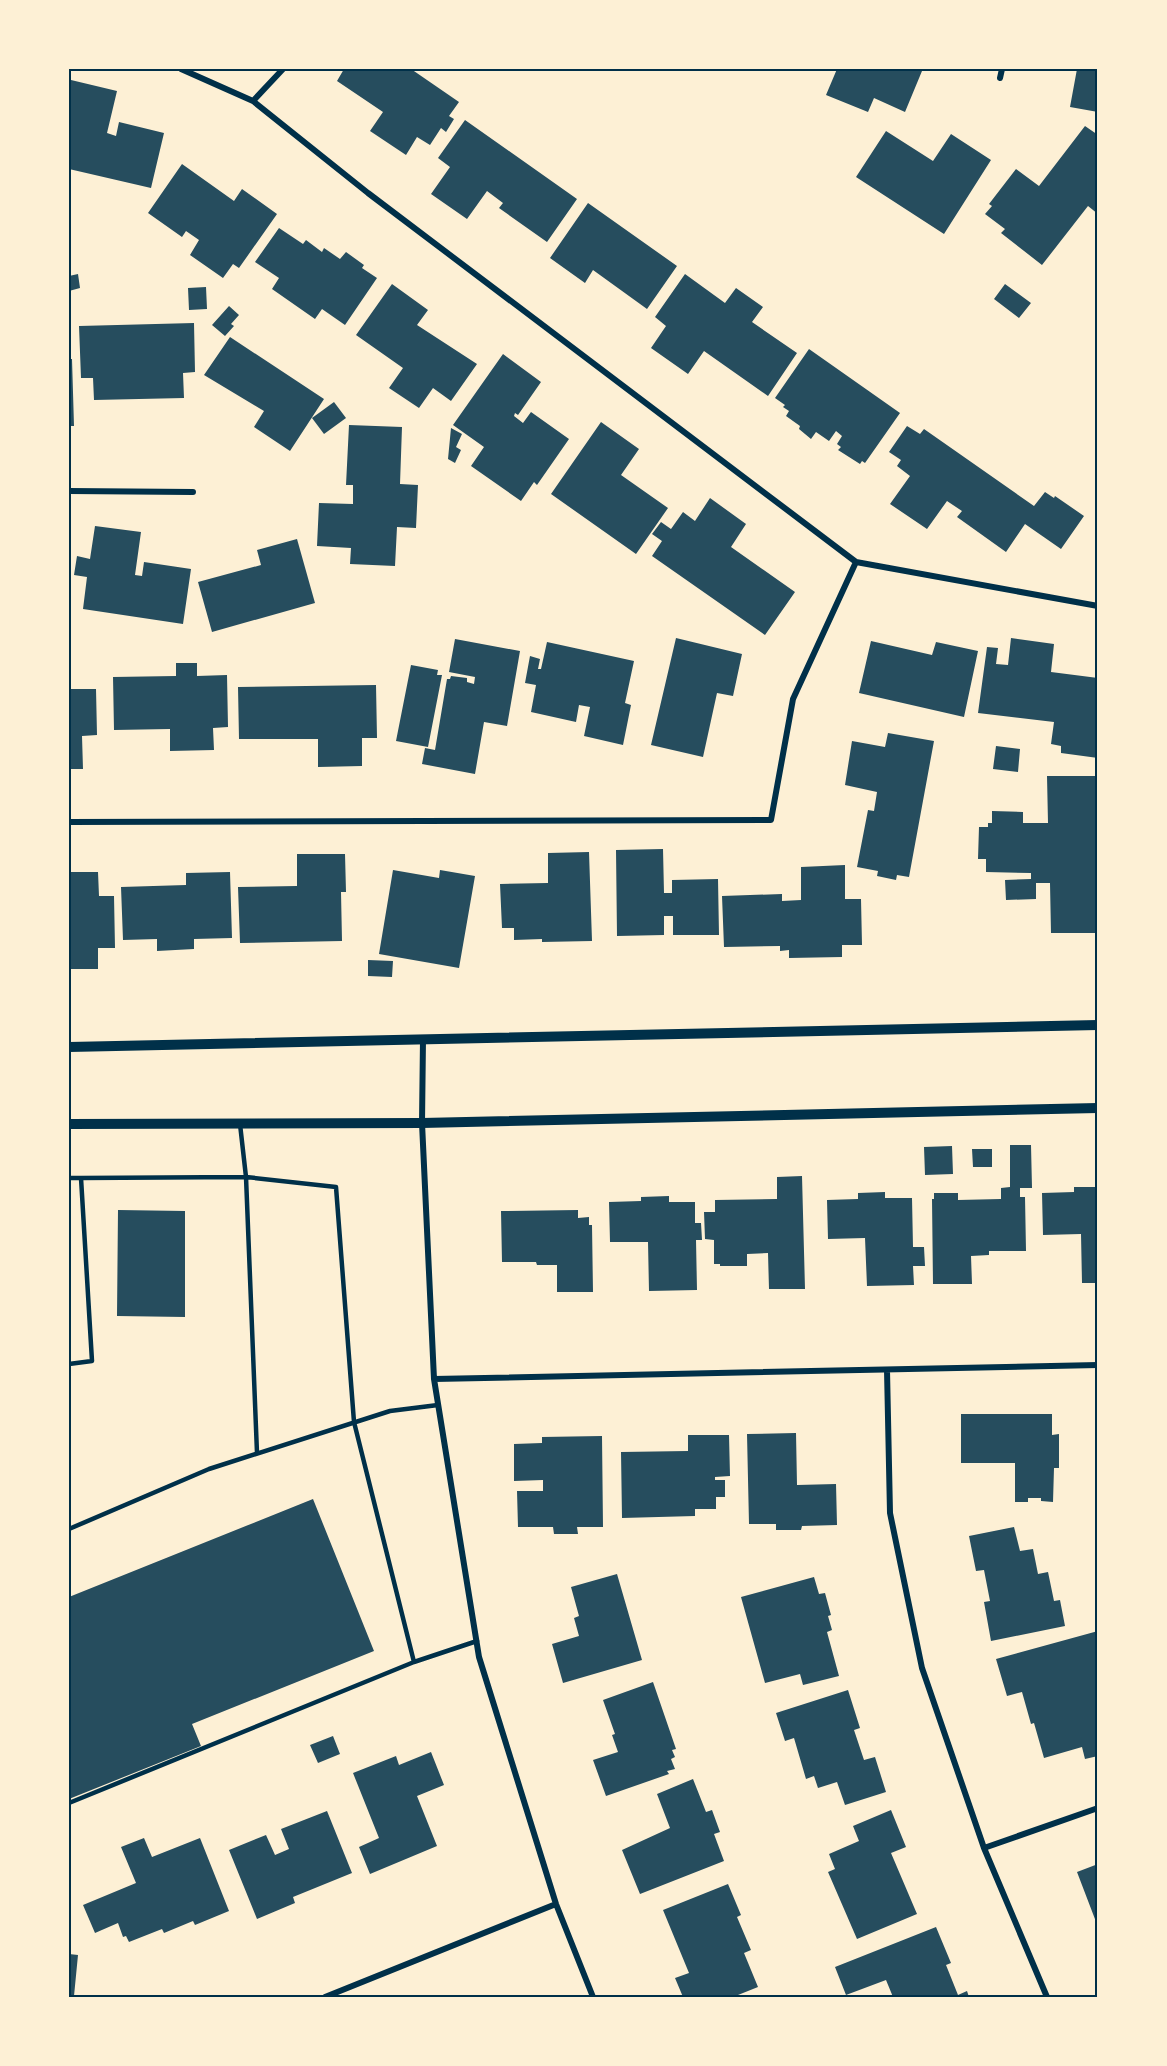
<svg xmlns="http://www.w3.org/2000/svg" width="1167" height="2066" font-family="Montserrat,sans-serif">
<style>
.building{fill:#264d5e}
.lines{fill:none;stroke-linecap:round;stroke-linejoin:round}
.service{stroke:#003049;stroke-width:4.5}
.minor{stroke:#003049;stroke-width:6}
.tertiary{stroke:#003049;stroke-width:10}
.neatline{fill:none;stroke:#003049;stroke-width:2}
</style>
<rect width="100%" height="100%" fill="#fdf0d5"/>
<path class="building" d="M344,69H411L459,102L449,116L454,119L446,132L441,128L430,145L417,137L406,155L370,131L383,112L337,81Z
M837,69H918L922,71L905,112L874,98L868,112L826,95Z
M1077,69H1098V112L1070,107Z
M71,80L117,91L107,133L116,136L119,122L164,133L151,188L69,169V88Z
M465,120L577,199L547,242L499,208L503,203L487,191L467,219L431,194L450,167L438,158Z
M1085,126L1098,135V214L1088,206L1042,265L1001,233L1005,229L985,214L992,206L989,204L1016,169L1039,186Z
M886,131L933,161L951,134L991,160L944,234L856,177Z
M182,164L234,201L242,189L277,214L239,268L233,264L223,278L190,255L199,240L186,231L182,237L148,213Z
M588,203L677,266L647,309L593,270L585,283L550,258Z
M279,228L303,244L306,240L322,252L324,248L340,259L346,252L364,265L362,268L377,278L345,325L322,309L315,319L272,289L279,278L255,262Z
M78,274L80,288L69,291V276Z
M685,274L725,303L736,288L763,307L752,322L797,353L768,396L704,351L688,374L651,348L666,326L655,317Z
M392,284L428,310L417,325L477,364L451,401L433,388L419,408L389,388L403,368L356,335Z
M1005,284L1031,303L1019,318L994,299Z
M206,287L207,309L189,310L188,288Z
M229,306L239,315L231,324L234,326L225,336L212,325Z
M194,323L195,372L183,373L184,398L94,400L93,378H81L79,326Z
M230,337L324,399L290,451L254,427L264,411L204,375Z
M809,349L900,413L865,463L862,461L860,464L838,450L841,447L837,444L842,436L836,431L829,441L816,432L811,439L799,429L800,426L786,416L789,411L783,407L785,405L775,398Z
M503,354L541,382L518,415L515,413L514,416L523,423L531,412L569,439L537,485L534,482L521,501L471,466L484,447L453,425Z
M69,359H72L74,426H69Z
M334,402L346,418L324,434L312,418Z
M601,422L639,449L621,475L668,508L636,554L551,494Z
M349,425L402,427L400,484L418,485L416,528L397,527L395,566L350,564L351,548L317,546L319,503L353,504V485H346Z
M907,426L920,434L924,429L1034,506L1045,492L1054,498L1055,496L1084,516L1061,549L1025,524L1006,552L957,517L962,511L947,501L927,529L890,504L910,476L897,466L901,460L889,452Z
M451,428L462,434L456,447L461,450L455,463L448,459Z
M710,498L746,524L731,547L795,592L765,635L652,556L662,541L652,534L661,522L671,529L683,512L695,521Z
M95,526L141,532L135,575L142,576L144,562L191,569L183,624L83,609L87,577L74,575L77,556L90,559Z
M297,539L315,603L212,632L198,582L261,565L257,550Z
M676,638L742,654L733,696L717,693L703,757L651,745Z
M1011,638L1054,644L1051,672L1098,678V758L1061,753V746L1051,744L1054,722L978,713L987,647L998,648L996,664L1008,665Z
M455,639L520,651L507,726L484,722L475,774L422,764L425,748L435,750L447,679H450L451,676L467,678V682L474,684L475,677L449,672Z
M871,641L932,655L936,642L978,651L964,717L859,693Z
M547,642L634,661L625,703L631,705L623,745L584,736L590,707L579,705L576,722L531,712L536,685L525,683L530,656L540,659L538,669H541Z
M176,663H197V676L227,675L228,727L213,728L214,750L170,751V729L114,730L113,677L176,676Z
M411,665L438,670L437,675H442L428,747L396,741Z
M376,685L377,738H362V766L318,767V739H239L238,687Z
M69,689H96L97,735L82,736L83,769H69Z
M888,733L934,741L909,877L897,875L896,880L877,876L878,871L857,867L868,810L874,811L877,792L845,785L852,741L885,747Z
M996,746L1020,749L1018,772L993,769Z
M1047,776H1098V933H1051L1050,883H1036V899L1006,900L1005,880L1031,879V873L986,872V859H978L979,827H988V823H992V811L1023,812V823H1048Z
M663,849L664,893H672V880L718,879L719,935H673V916H664V935L617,936L616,850Z
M589,852L592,941L542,942V939L514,940V928H502L500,884L548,883V853Z
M297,854H345L346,892H341L342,941L240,943L238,887L297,886Z
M845,865V899H861L862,945H842V957L789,958V950L780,951V946L724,947L722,896L782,894V901L801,900V867Z
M393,870L439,878L440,870L475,876L459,968L379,954Z
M69,872H98L99,896H114L115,948H98V969H69Z
M230,872L232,938L194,939V949L157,951V939L123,940L121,887L186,885V873Z
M368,960L393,961L392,977L368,976Z
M1010,1145H1031L1032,1188H1020V1197H1025L1026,1251H989V1255L971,1256L972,1284H933L932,1199H934V1193H958V1200L1001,1199V1188L1010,1187Z
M952,1146L953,1174L925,1175L924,1147Z
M972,1149H992V1167H973Z
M802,1176L805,1289H769L768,1253L747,1254V1266H720V1264H714V1240L705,1239L704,1212H715V1200L777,1199V1177Z
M1074,1187H1098V1283H1082L1081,1234L1043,1235L1042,1193L1074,1192Z
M885,1192V1198H912L913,1247H924L925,1266H913L914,1285L867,1286L865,1238L828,1239L827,1200L858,1199V1193Z
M669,1196V1202H695V1223H701L702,1240H696L697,1290L649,1291L648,1242H610L609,1202L641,1201V1197Z
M118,1210L185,1211V1317L117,1316Z
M578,1210V1218L589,1217V1225H592L593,1292H557V1265H537L536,1262H502L501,1211Z
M961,1414H1052V1435L1059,1434V1468H1054L1053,1502L1041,1501V1498H1028V1502H1015V1463H961Z
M796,1433L797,1485L836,1484L837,1525L802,1526L801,1530H776V1524H749L747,1434Z
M688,1435H729L730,1476L715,1477V1480H725V1497H716V1509H695V1516L622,1518L621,1452L688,1451Z
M602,1436L603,1527H577L578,1534H554L553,1527H518L517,1491H543V1480L514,1481V1444L542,1443V1437Z
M313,1499L374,1651L192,1724L201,1746L69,1799V1597Z
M1014,1527L1020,1551L1033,1549L1038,1574L1048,1572L1054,1601L1060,1600L1065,1626L991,1641L984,1602L990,1601L984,1570L976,1571L969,1536Z
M617,1574L642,1660L563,1683L552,1644L579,1636L574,1618L579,1616L571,1587Z
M814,1577L819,1594L825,1593L831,1615L828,1616L832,1630L827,1632L839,1676L803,1685L800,1674L765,1683L741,1597Z
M1098,1631V1659H1096L1098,1667V1703L1095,1704L1098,1717V1756L1085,1759L1082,1747L1044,1758L1034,1723L1031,1724L1022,1692L1007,1696L996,1659Z
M653,1682L676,1749L672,1750L675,1757L671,1759L675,1769L667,1771L669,1774L606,1796L593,1760L618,1752L612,1735L615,1734L603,1700Z
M848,1690L860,1728L854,1730L864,1760L875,1757L886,1792L845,1805L837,1782L818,1788L814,1776L806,1779L794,1738L785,1741L776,1713Z
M333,1736L340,1754L318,1763L310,1745Z
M431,1752L444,1785L417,1796L437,1846L370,1874L359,1847L379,1838L353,1773L396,1756L399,1765Z
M693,1779L706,1812L712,1810L720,1832L714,1834L724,1861L640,1894L622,1850L670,1828L657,1794Z
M891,1810L906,1847L891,1853L917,1914L857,1939L828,1872L835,1869L829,1854L859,1841L853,1826Z
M327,1811L352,1873L293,1897L295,1903L257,1919L229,1850L266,1835L275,1855L289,1849L281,1829Z
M144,1838L152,1857L200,1838L229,1911L195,1925L193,1921L164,1933L162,1929L129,1942L126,1936L123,1937L118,1923L95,1933L83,1905L136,1883L121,1847Z
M1098,1864V1927L1077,1872Z
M728,1884L741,1915L737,1917L751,1950L744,1953L758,1987L733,1997H683L675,1978L689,1973L663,1910Z
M936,1927L951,1963L946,1965L958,1995L967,1991L969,1997H893L886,1980L846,1995L835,1967Z
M69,1954L78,1955L74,1996L72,1997H69Z"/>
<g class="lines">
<path class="service" d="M69,1178H81
M69,1364L92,1361L81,1178L246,1177L240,1124
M257,1453L246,1177L336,1187L354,1422L414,1662
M69,1529L209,1469L390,1411L438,1405
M69,1803L414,1662L477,1641"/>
<path class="minor" d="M181,69L253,101L368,193L856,562L1098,606
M1000,78L1002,69
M253,101L283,69
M69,491L193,492
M69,822L771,820L793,699L856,562
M423,1039L422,1123L434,1379L479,1657L556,1904L593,1997
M887,1370L890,1513L922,1668L984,1848L1047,1997
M434,1379L1098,1365
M984,1848L1098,1808
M325,1997L556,1904"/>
<path class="tertiary" d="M69,1047L1098,1025
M69,1124L422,1123L1098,1108"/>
</g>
<rect width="1167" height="2066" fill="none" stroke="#fdf0d5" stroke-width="141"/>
<rect x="70" y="70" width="1026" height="1926" class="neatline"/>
</svg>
